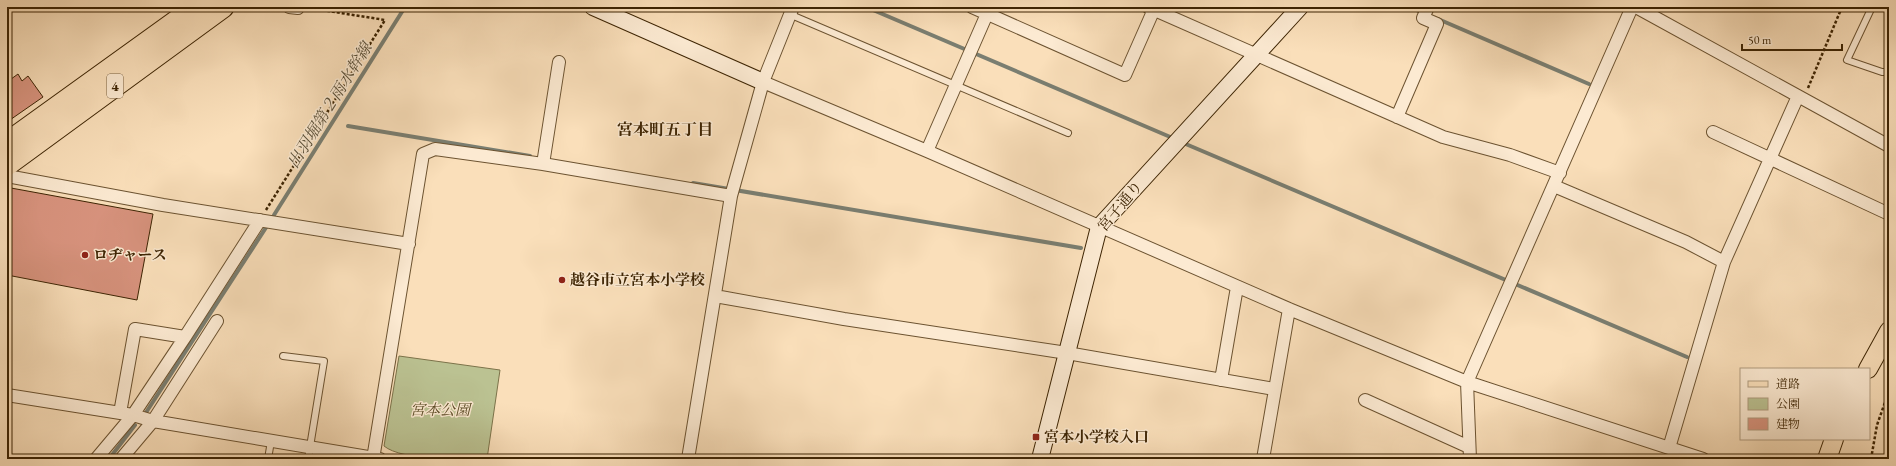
<svg xmlns="http://www.w3.org/2000/svg" width="1896" height="466" font-family="'EB Garamond','Noto Serif JP',serif">
<style>
.green{fill:#bbc292;stroke:#7c734a}
.lines{fill:none;stroke-linecap:round;stroke-linejoin:round}
.stream{stroke:#7a7e71;stroke-width:4}
.building{fill:#d8937e;stroke:#3d2403}
.lane-casing{stroke:#6c5331;stroke-width:8}
.street-casing{stroke:#6c5331;stroke-width:14}
.secondary-casing{stroke:#3d2403;stroke-width:18}
.primary-casing{stroke:#3d2403;stroke-width:20}
.highway-casing{stroke:#3d2403;stroke-width:23}
.path{stroke:#3d2403;stroke-width:2.5;stroke-dasharray:3 2;stroke-linecap:butt}
.lane{stroke:#fcead2;stroke-width:6}
.street{stroke:#fcead2;stroke-width:12}
.secondary{stroke:#fcead2;stroke-width:16}
.primary{stroke:#fadfba;stroke-width:18}
.highway{stroke:#fadfba;stroke-width:21}
.poi-dot{fill:#8f2418;stroke:#fcead2;stroke-width:1.5}
.labels{text-anchor:middle;stroke-width:3;stroke-linejoin:round;paint-order:stroke}
.shield{fill:#fcead2;stroke:#765f41;stroke-width:1}
.shield-label{font-size:14px;font-weight:bold;fill:#3d2403}
.street-label{font-size:15px;fill:#3d2403;stroke:#fcead2}
.poi-label{font-size:15px;font-weight:bold;fill:#3d2403;stroke:#fcead2;text-anchor:start}
.park-label{font-size:15px;font-style:italic;fill:#5c4c27;stroke:#fcead2}
.water-label{font-size:16px;font-style:italic;fill:#5c513a;stroke:#fcead2}
.neighbourhood-label{font-size:16px;font-weight:bold;fill:#3d2403;stroke:#fcead2}
</style>
<rect width="100%" height="100%" fill="#fadfba"/>
<filter id="stains"><feTurbulence type="fractalNoise" baseFrequency=".005" numOctaves="4"/><feColorMatrix values="0 0 0 0 .2 0 0 0 0 .09 0 0 0 0 .02 0 0 0 .5 -.17"/></filter>
<radialGradient id="worn" r=".72"><stop offset=".6" stop-color="#630" stop-opacity="0"/><stop offset="1" stop-color="#630" stop-opacity=".3"/></radialGradient>
<path class="green" d="M399,356L500,370L487,459C463,459 402,461 384,446Z"/>
<g class="lines">
<path class="stream" d="M866,7L1175,139
M1410,7L1423,13
M1438,19L1589,84
M348,126L530,156
M1181,142L1687,357
M693,183L1081,248
M274,215L405,7
M147,411L267,226
M109,459L135,425"/>
</g>
<path class="building" d="M18,74L22,81L28,76L43,97L7,122V82Z
M11,188L153,214L137,300L7,275V208Z"/>
<g class="lines">
<g class="lane-casing">
<path id="lane" d="M1872,7L1847,60L1882,72H1889
M789,14L1068,133
M283,356L324,361L308,459
M268,459L271,441"/>
</g>
<g class="street-casing">
<path id="street" d="M289,7L298,8
M972,7L1125,75L1155,7
M1148,7L1443,137L1510,155L1560,173
M1636,7L1889,146
M763,82L927,151L1289,309L1467,382L1703,459
M1397,117L1437,24L1423,18L1428,7
M1713,132L1889,214
M927,151L990,7
M543,164L559,62
M7,176L163,205L409,244
M1554,186L1686,242L1724,262
M715,296L844,319L1067,353L1274,389
M1221,380L1237,287
M7,395L133,415L153,421L380,459
M1365,400L1469,447
M120,413L135,329L185,337L260,220
M1669,448L1724,262L1798,96
M96,459L133,415L185,337
M121,459L153,421L217,321
M373,459L423,154L435,149L543,164L731,196
M688,459L731,196L763,82L793,7
M1263,459L1289,309
M1470,459L1467,382L1632,7"/>
</g>
<g class="secondary-casing">
<path id="secondary" d="M593,7L763,82
M1040,459L1099,227L1300,7"/>
</g>
<g class="primary-casing">
<path id="primary" d="M1868,369L1889,331
M1827,459L1834,439"/>
</g>
<g class="highway-casing">
<path id="highway" d="M7,143L196,7
M7,165L223,7"/>
</g>
<path class="path" d="M1808,88L1842,7
M266,210L385,20L309,8
M1871,459L1877,425L1889,391"/>
<use href="#lane" class="lane"/>
<use href="#street" class="street"/>
<use href="#secondary" class="secondary"/>
<use href="#primary" class="primary"/>
<use href="#highway" class="highway"/>
</g>
<g class="poi-dot">
<circle cx="85" cy="255" r="4"/>
<circle cx="562" cy="280" r="4"/>
<rect x="1032" y="433" width="8" height="8" rx="2"/>
</g>
<g class="labels">
<rect class="shield" x="107" y="74" width="16" height="24" rx="3"/>
<g class="shield-label">
<text x="115" y="91">4</text>
</g>
<g class="street-label">
<text transform="translate(1120 206) rotate(-50)" y="5">宮子通り</text>
</g>
<g class="poi-label">
<text x="93" y="260">ロヂャース</text>
<text x="570" y="285">越谷市立宮本小学校</text>
<text x="1044" y="442">宮本小学校入口</text>
</g>
<g class="park-label">
<text x="440" y="415">宮本公園</text>
</g>
<g class="water-label">
<text transform="translate(329 105) rotate(-58)" y="6">出羽堀第２雨水幹線</text>
</g>
<g class="neighbourhood-label">
<text x="665" y="135">宮本町五丁目</text>
</g>
</g>
<rect width="1896" height="466" fill="none" stroke="#fadfba" stroke-width="24"/>
<rect x="8" y="8" width="1880" height="450" fill="none" stroke="#3d2403" stroke-width="2"/>
<rect x="12" y="12" width="1872" height="442" fill="none" stroke="#3d2403"/>
<rect x="1740" y="368" width="130" height="72" fill="#fcead2" stroke="#b09b7f"/>
<rect x="1748" y="381" width="20" height="6" fill="#fadfba" stroke="#b09b7f"/>
<text x="1776" y="388" font-size="12" fill="#3d2403">道路</text>
<rect x="1748" y="398" width="20" height="12" fill="#bbc292" stroke="#b09b7f"/>
<text x="1776" y="408" font-size="12" fill="#3d2403">公園</text>
<rect x="1748" y="418" width="20" height="12" fill="#d8937e" stroke="#b09b7f"/>
<text x="1776" y="428" font-size="12" fill="#3d2403">建物</text>
<path d="M1742 44v6h100v-6" fill="none" stroke="#3d2403" stroke-width="2"/>
<text x="1748" y="44" font-size="12" fill="#3d2403" stroke="#fcead2" stroke-width="3" paint-order="stroke">50 m</text>
<rect width="100%" height="100%" filter="url(#stains)"/>
<rect width="100%" height="100%" fill="url(#worn)"/>
</svg>
